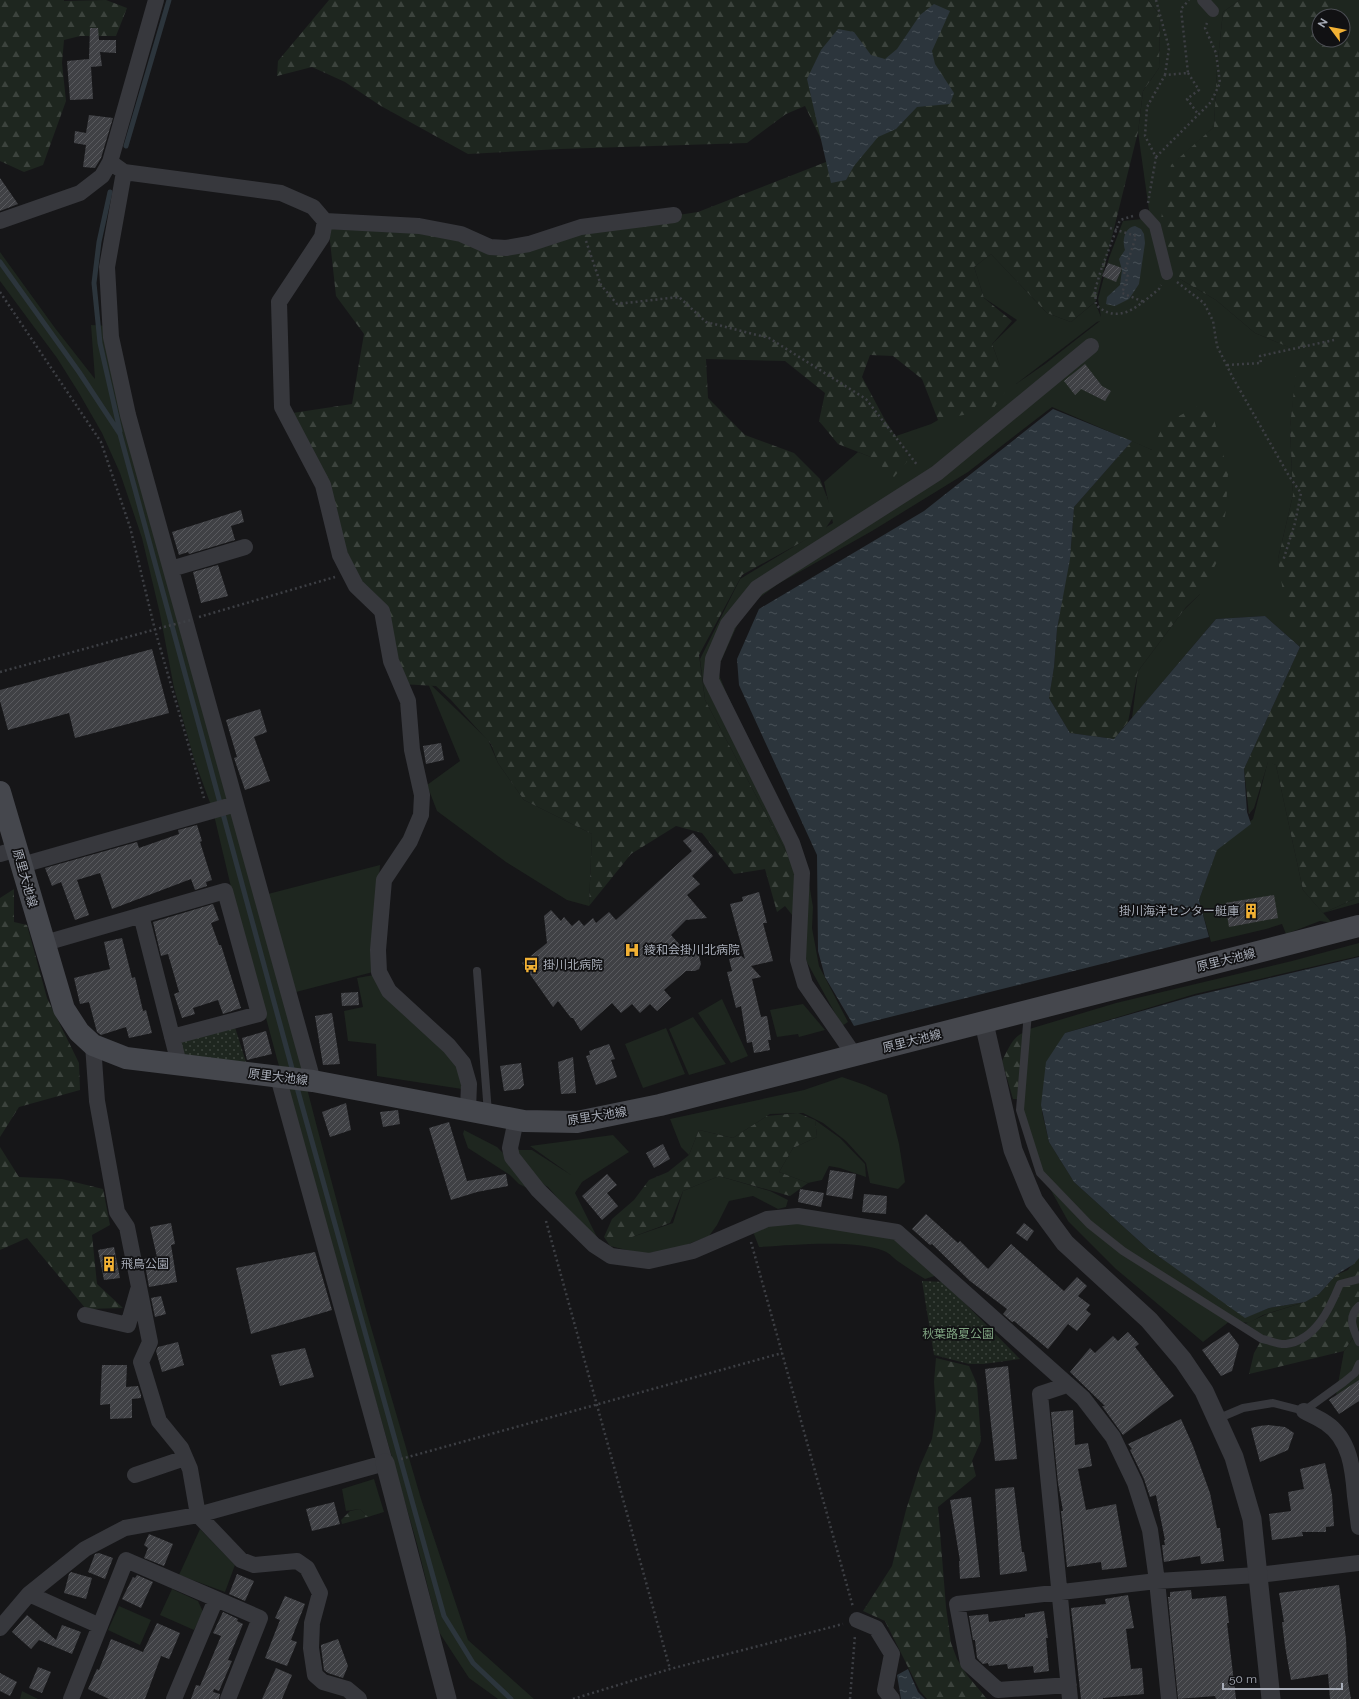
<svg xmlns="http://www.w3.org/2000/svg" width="1359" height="1699" font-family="Raleway,'Noto Sans JP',sans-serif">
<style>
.grass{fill:#1e261f;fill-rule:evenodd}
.forest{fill:url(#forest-firs)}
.park{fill:url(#park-dots)}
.water{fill:url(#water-ripples)}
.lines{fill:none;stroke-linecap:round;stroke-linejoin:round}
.stream{stroke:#2c353c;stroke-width:5}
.building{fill:url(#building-hatch)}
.path{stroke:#3d3f44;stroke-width:2.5;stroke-dasharray:2 3;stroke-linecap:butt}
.service{stroke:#37383d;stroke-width:8}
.pedestrian{stroke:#37383d;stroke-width:12}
.minor{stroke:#37383d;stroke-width:16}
.tertiary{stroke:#37383d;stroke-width:19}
.secondary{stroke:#45474d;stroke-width:22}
.path-bridge{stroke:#3d3f44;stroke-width:2.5;stroke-dasharray:2 3;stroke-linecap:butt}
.labels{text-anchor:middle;stroke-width:3.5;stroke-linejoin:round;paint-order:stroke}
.street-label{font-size:12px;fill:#a8adb8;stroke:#111113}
.poi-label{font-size:12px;fill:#a8adb8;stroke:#111113;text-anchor:start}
.park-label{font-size:12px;fill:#7fa381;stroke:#111113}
</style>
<defs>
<pattern id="forest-firs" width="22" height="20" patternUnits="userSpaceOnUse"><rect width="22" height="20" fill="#1e261f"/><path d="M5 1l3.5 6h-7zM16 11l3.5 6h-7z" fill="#3c433d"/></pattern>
<pattern id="park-dots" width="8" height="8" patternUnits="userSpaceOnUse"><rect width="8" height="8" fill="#1e261f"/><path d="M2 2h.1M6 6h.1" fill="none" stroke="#3c433d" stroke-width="1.8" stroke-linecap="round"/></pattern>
<pattern id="water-ripples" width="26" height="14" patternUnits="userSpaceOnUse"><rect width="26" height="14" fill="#2c353c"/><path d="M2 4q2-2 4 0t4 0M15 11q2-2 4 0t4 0" fill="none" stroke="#485056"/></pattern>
<pattern id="building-hatch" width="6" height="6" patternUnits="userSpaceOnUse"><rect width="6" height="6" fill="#404145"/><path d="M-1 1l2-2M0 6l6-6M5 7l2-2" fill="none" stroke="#595a5e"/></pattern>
</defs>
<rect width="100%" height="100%" fill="#161618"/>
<path class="grass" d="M1148,0H1240L1223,12L1217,69L1214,127L1171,166L1180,279L1216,300L1255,333L1299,351L1290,427L1293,495L1278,559L1300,647L1265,616L1216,619L1132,718L1138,671L1183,611L1200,594L1152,450L1052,407L968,472L872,531L778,584L745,608L717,670L726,692L806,865L813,907L812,928L819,966L848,1022L842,1026L792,935L793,865L705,700L700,659L740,579L833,523L824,482L858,452L871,457L910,458L896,436L931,424L938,420L1000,366L992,344L1017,320L984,298L974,267L991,254L1047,313L1071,322L1095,302L1101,317L1098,299L1109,258L1123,221L1142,219L1152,232L1138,132L1143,91L1159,68L1160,16ZM1100,321L1045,364L1016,384L1097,322Z
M1332,0H1359V55L1343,23V16H1340Z
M0,252L55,328L95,379L91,325L110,326L318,1131L366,1310L421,1499L468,1640L534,1699H498L469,1678L439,1632L417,1544L277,1059L231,887L213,811L194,759L174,688L160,614L142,538L120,473L102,433L79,393L57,358L0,281Z
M427,681L488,740L498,763L524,800L592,834L589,906L567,900L506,862L437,811L427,785L460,761Z
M1268,761L1276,765L1303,890L1332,923L1320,921L1286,934L1282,924L1266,929L1211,942L1199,900L1217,849L1253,819Z
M380,865L373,972L296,992L268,894Z
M1359,897V903L1323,913Z
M1359,943V956L1195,994L1065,1033L1042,1112L1049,1142L1074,1182L1147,1248L1245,1317L1269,1308L1305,1302L1263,1315L1249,1323L1230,1321L1203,1342L1116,1269L1068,1221L1043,1176L1021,1112L1026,1030L1116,1003L1292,961Z
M374,975L459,1068L462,1089L377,1076L376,1044L348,1041L344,1011L363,1007L357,978Z
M722,999L748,1056L731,1063L698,1013Z
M803,1004L825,1030L799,1037L798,1034L777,1037L770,1010Z
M693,1017L726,1064L689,1075L669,1029Z
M666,1028L685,1074L643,1088L625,1044Z
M842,1077L865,1085L887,1095L899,1144L905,1182L898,1189L870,1183L866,1163L846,1141L823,1123L803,1113L770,1114L733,1138L699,1130L689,1155L681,1147L670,1119L804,1090Z
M815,1120L840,1138L865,1164L866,1177L840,1168L829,1166L822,1180L808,1183L779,1172L793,1148L817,1137Z
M464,1130L497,1147L507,1157L531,1190L519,1184L510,1175L468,1148L463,1134Z
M613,1135L629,1152L582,1182L575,1193L598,1239L582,1227L548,1187L542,1184L520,1160L518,1150H532L571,1175L530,1146Z
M719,1176L770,1191L788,1200L786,1207L778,1209L753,1196L729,1201L717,1225L709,1236L676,1249L643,1254L610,1246L604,1237H632L673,1223L683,1191Z
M798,1218L894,1235L938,1275L925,1279C916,1273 907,1268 899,1262C894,1259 890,1253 884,1251C854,1239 793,1245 759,1247L752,1229Z
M1359,1330V1382L1336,1395L1344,1351Z
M374,1479L384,1512L368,1517L360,1509L346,1511L342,1489Z
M200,1529L235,1565L225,1592L179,1575Z
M172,1589L198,1601L203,1612L194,1630L160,1615Z
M119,1606L151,1620L140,1645L108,1630Z
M22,1691L38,1699H20Z"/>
<path class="forest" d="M0,0H64V1L106,0L127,8L116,36H80L64,40L62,63L66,101L43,165L24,172L0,161Z
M329,0H1148L1160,16L1159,68L1143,91L1138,132L1096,301L1071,322L1047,313L991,254L974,267L984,298L1012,321L992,344L1000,366L1005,392L993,409L938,420L922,379L893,356L870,355L862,377L885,420L910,458L894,477L871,457L838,444L819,421L825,393L785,361L706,359L708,398L745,435L794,453L820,479L834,516L825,529L742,575L699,655L705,700L793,865V916L785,906L777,912L765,869L734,874L702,833L676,826L631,854L589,906L592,834L524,800L498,763L491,744L451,700L436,686L401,684L380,609L356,586L322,483L286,414L352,404L364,334L336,296L328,223L358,224L484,244L698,212L831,160L805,106L786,114L747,143L560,149L468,154L381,106L345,82L312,67L277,76L278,61Z
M1240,0H1334L1341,16H1319V40H1343V20L1359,53V897L1323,913L1303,890L1276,765L1268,762L1254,808L1249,814L1244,769L1300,647L1284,599L1278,559L1293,495L1290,427L1298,351L1255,333L1216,300L1180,279L1160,224L1171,165L1214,127L1217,69L1223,12Z
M1209,400L1228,473L1226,509L1219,558L1200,594L1186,607L1138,671L1128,722L1114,739L1070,733L1049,698L1054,667L1057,629L1071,547L1074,507L1132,441L1152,450L1164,424Z
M14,889V922L27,925L47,998L79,1063L80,1090L19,1107L0,1137V898Z
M1024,1033L1017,1099H1013L1002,1061C1007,1052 1013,1035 1024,1033Z
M798,1113L815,1120L817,1137L793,1148L779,1172L808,1183L790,1196L719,1176L683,1191L670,1223L632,1237H604L612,1219L634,1200L649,1180L668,1172L689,1155L699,1130L733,1138L767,1116Z
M0,1147L19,1177L62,1179L103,1189L110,1225L92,1235L97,1284L123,1308L86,1309L27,1238L0,1250Z
M1359,1255V1329L1344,1351L1249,1374L1254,1353L1262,1339L1241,1326L1267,1314L1302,1303L1319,1294L1336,1275L1348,1270Z
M936,1358L969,1366L977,1384L981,1441L972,1461L976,1476L938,1507L946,1607L951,1643L957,1659L967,1675L987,1699H927L920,1691L885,1621L863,1611L892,1566L906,1510L920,1466L932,1439L936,1411L934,1382Z
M360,1509L368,1517L342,1524L341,1520L350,1511Z"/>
<path class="park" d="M233,1021L246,1062L177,1056L172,1037Z
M922,1281L944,1282L1020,1359L984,1364H969L934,1355Z"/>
<path class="water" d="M934,4L950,11L932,51L935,64L954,93L950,104L917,107L896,129L878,137L854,166L846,180L831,183L807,79L821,50L838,29L854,32L871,55L885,59L897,49L920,15Z
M1135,226L1141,229L1144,234L1145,243L1139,284L1129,299L1115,306L1106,304L1107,297L1120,285L1122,270L1119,259L1125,250C1122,241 1124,228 1135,226Z
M1053,409L1132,441L1074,507L1070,559L1057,629L1054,667L1049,698L1070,733L1114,739L1216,619L1265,616L1300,647L1244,769L1247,812L1251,824L1217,850L1199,900L1209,937L854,1026L825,977L818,951L817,855L739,685L737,659L759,609L924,511Z
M1359,957V1258L1354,1264L1336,1275L1319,1294L1305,1302L1269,1308L1245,1318L1147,1248L1074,1182L1049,1142L1041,1105L1046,1062L1065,1033L1194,996Z
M908,1669L918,1692L925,1699H901L897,1675Z"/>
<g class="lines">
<path class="stream" d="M126,146L169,0
M110,192L99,242L94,283L100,343L120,431
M0,262L79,372L120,434L293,1072
M296,1084L444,1616L473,1663L511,1699"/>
</g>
<path class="building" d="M90,28H98L99,40H116V53L100,52L102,66L91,67L93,99L70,100L67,61L89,59Z
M89,115L113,118L101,158L95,168L83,167L86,145L74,143L75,131L86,133Z
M0,178L18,204L0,211Z
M1108,263L1122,268L1116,282L1102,276Z
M1085,364L1102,386L1111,391L1105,401L1081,389L1075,395L1064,381Z
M241,510L244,522L231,526L235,540L189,554L188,552L179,555L172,532Z
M218,565L228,596L201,603L193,572Z
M152,649L169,713L75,738L69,713L8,730L0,701V690Z
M260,709L267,732L254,737L270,781L245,790L234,758L237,757L226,720Z
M441,743L444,760L426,764L423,746Z
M197,825L202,841L200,842L212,880L206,882L207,886L195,890L191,879L112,909L100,873L77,880L89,915L75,920L61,882L52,886L45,868L137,842L139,848L179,834L178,830Z
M693,833L713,856L692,876L700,884L687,895L707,918L686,920L671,935L687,953H695L699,956L701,964L699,969L695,971H686L664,990L671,998L657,1011L650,1004L640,1013L632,1004L621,1013L612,1003L581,1031L573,1018H571L558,1001L553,1007L522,963L547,943L544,916L551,910L561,921L564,917L572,926L579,920L584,926L593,918L596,923L609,912L616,920L692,851L683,841Z
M759,892L767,923H763L773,961L751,966L761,977L752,979L761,1017L767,1016L771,1040H768L770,1050L754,1053L752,1042L747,1043L741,1006L736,1008L727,972L732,971L729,959L741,956L745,959L730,904L743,901L742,897Z
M1274,895L1278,918L1229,927L1225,903Z
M213,904L219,920L211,923L219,945H221L241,1008L223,1014L218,1000L193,1008L195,1014L182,1018L174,994L179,992L168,954L161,956L153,922Z
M122,938L132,978L135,977L143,1011L146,1010L152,1033L129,1038L126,1027L101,1035L97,1032L89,1002L80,1004L74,978L110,969L104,942Z
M358,992L359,1005L342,1006L341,993Z
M332,1013L340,1064L323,1065L315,1016Z
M266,1031L272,1054L247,1060L242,1038Z
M609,1044L615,1059L611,1060L617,1077L596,1085L586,1056L590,1055L589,1051Z
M573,1057L576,1093L561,1094L558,1062Z
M521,1063L524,1085L520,1089L504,1091L500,1066Z
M346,1103L351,1130L330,1137L322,1112Z
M398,1110L400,1124L383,1127L380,1112Z
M449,1122L467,1181L506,1174L508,1186L477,1192L451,1200L429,1128Z
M663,1144L670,1159L654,1168L646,1153Z
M830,1170L856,1174L852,1199L826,1195Z
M607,1174L617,1185L607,1193L618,1206L602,1220L582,1196Z
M800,1189L824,1193L821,1207L798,1202Z
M864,1194L887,1196L886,1214L862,1212Z
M926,1214L958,1243L960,1241L988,1269L1011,1244L1064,1291L1077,1277L1087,1286L1078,1296L1090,1305L1086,1310L1091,1314L1077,1331L1068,1324L1048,1349L1014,1321L1012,1322L1003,1314L1007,1309L970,1281L932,1244L930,1245L912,1229Z
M171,1223L175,1244L171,1245L177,1282L149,1287L144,1259L157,1257L150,1227Z
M1024,1223L1034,1231L1027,1241L1016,1233Z
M114,1247L120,1278L104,1280L98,1250Z
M315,1252L332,1310L251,1334L236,1268Z
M161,1296L166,1314L155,1317L151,1298Z
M1128,1332L1139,1344L1135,1347L1174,1396L1123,1435L1102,1406H1105L1070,1372L1090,1348L1095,1353L1113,1336L1118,1341Z
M1229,1332L1239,1345L1232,1371L1221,1376L1202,1350Z
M178,1342L184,1365L162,1372L156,1351L158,1347Z
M305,1348L314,1377L280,1386L271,1355Z
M102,1365H127L126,1387L138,1386L141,1395V1398L132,1399V1418L110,1419V1404L100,1405Z
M1008,1366L1017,1459L995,1461L985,1369Z
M1359,1380V1401L1339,1414L1329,1400Z
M1073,1410L1075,1445L1088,1443L1092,1466L1078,1469L1086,1510L1116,1504L1127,1567L1102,1570L1101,1562L1067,1567L1061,1511H1063L1058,1483L1051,1412Z
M1181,1419L1193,1446L1210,1493L1217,1528H1220L1224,1561L1201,1564L1200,1556L1164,1562L1162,1545H1165L1164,1540H1165L1156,1495L1150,1497L1144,1479L1130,1450L1132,1449L1128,1444Z
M1259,1426L1269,1425L1285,1427L1294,1433L1288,1450L1260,1462L1251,1428Z
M1325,1463L1332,1495L1334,1526L1326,1527V1532H1302L1303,1536L1272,1540L1269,1514L1291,1511L1288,1492L1304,1489L1300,1469Z
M1014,1487L1022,1552H1024L1027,1571L1000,1575L995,1489Z
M971,1497L980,1577L960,1579L959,1561H960L950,1500Z
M334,1502L340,1524L312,1531L306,1509Z
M149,1534L173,1544L164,1566L144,1558L148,1548L144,1545Z
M99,1553L113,1558L105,1579L88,1572L95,1554Z
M71,1572L92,1578L86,1599L64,1593L69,1574Z
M237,1574L254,1581L245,1601L229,1594Z
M137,1575L153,1582L141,1608L122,1599L133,1577L135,1578Z
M1339,1585L1346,1639L1348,1682L1351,1699H1330L1328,1674L1291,1680L1285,1646L1282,1622H1284L1279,1593Z
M1191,1590L1192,1599L1226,1596L1229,1623H1227L1236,1699H1216L1215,1696L1178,1699L1168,1597H1170V1592Z
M1128,1595L1134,1628L1126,1629L1131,1669L1142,1668L1144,1694L1103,1698V1699H1081L1071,1608L1106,1604L1105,1599Z
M285,1596L305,1604L291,1640L297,1642L287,1666L265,1658L280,1620L275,1618Z
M1044,1611L1048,1638H1046L1049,1671L1034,1673L1033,1666L1008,1669L1007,1664L989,1666L988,1663L983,1664L977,1658L975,1640H973L969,1616L988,1614L989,1622L1025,1617V1614Z
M223,1612L238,1619L237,1621L243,1624L228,1660L232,1661L219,1691L214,1689L213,1692L220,1694L219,1699H191L196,1685L200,1686L221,1636L213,1633Z
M27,1615L56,1640L62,1625L81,1632L72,1654L39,1640L31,1649L12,1632Z
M157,1623L180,1633L169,1659L161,1656L145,1699H109L88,1689L97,1669L99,1670L111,1639L143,1652Z
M338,1639L348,1666L343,1678L328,1673L324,1670L321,1647V1645Z
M38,1667L51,1672L42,1693L29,1688Z
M276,1668L292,1675L282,1699H262Z
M0,1673L17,1682L10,1696L0,1691Z"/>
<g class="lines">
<path class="path" d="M1156,0L1169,48L1165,75
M1188,73L1199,90L1187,99L1198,114
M1156,157L1211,102L1220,83L1216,53L1205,28L1207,23
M1148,203L1156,157L1145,136L1147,107L1165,75L1188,73L1181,9L1189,0
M1133,216L1120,220L1101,270L1095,290L1096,305C1120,326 1139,305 1159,289L1161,285
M586,241L601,285L617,304L679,297L706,322L769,338L866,399L918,466
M1177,282L1204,303L1213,321L1217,346L1233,378L1289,476L1301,493L1295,523L1283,561
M0,292L101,442L130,527L155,630L204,798
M1227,365L1261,363L1260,356L1334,340
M199,617L335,577
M0,672L164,627
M546,1221L670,1669
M751,1242L853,1607
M401,1459L782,1353
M573,1699L670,1669L843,1624
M850,1699L855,1635"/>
<path class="service" d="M477,971L488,1113
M1028,1012L1020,1110L1040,1173L1089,1224L1123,1251L1262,1339C1269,1340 1279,1345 1286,1344C1316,1340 1330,1308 1340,1284L1359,1279
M1359,1306C1347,1317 1353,1329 1359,1342
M1217,1419L1243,1408L1273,1403L1304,1411L1344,1382L1355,1373L1359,1364"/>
<path class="pedestrian" d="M1203,0L1213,11
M1145,215L1155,226L1167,274"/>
<path class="minor" d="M156,0L110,162L124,172L107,267L111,337L128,415L313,1081
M124,172L281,193L313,207L325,221L322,237L279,302L282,407L323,485L340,555L356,586L382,611L391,661L408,701L412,750L422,795L421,815L410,841L384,880L378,950L379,972L389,991L449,1046L463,1063L469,1084L468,1110
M0,221L80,193L102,176L110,162
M325,221L419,226L461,234L490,247L506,248L529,244L581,227L674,215
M171,569L245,547
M0,854L17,849
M22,865L236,804
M141,915L177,1056L178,1064
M45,943L225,891L259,1014L172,1037
M93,1045L97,1101L117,1212L127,1227L150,1342L141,1362L159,1421L181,1448L190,1469L198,1515L241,1560L254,1565L297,1561L307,1568L320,1593L312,1623L311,1648L315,1675L323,1682L347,1689L359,1699
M855,1056L805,984L798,960L802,873L792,843L711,680L713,659L728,624L757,588L937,473L1091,346
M516,1120L510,1148L512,1157L538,1190L594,1245L611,1256L649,1261L693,1251L767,1219L798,1216L897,1232L1083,1398L1113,1437L1135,1483L1150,1530L1157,1581L1169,1699
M85,1315L128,1325L138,1290
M1067,1385L1040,1394L1070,1699
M1304,1411C1311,1415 1319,1418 1326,1423C1350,1439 1353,1469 1355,1496
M135,1475L185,1458
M1359,1491L1355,1496L1359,1527
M29,1594L100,1626
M857,1620L876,1628L892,1654L885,1690L892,1699
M0,1628L29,1594L85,1549L125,1528L198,1515L385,1463L278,1077
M1069,1685L998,1690L968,1663L957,1604L1157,1581L1258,1575L1359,1563
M71,1699L126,1560L260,1618L228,1699
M174,1699L216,1599"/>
<path class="tertiary" d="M984,1023L1013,1150L1034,1201L1065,1243L1149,1320L1183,1360L1204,1391L1234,1457L1252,1519L1271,1699
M385,1463L447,1699"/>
<path class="secondary" d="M0,792L64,1009L79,1032L93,1045L126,1058L313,1081L524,1121L577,1122L660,1105L1359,926"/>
<path class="path-bridge" d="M1110,228L1136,236L1124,274L1128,276L1122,293L1144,302
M164,627L191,620"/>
</g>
<defs>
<g id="building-bare" transform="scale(1.2)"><path d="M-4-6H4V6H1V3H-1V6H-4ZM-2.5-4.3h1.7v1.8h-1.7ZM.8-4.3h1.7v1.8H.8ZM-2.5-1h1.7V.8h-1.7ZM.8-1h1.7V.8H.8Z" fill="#f2b134" stroke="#111113" stroke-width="2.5" paint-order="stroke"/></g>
<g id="hospital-bare" transform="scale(1.2)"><path d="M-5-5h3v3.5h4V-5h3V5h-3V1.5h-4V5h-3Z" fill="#f2b134" stroke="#111113" stroke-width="2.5" paint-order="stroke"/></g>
<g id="bus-bare" transform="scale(1.2)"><path d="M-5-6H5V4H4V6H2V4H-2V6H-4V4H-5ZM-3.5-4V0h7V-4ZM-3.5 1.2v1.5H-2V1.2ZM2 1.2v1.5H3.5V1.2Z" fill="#f2b134" stroke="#111113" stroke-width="2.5" paint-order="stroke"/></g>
</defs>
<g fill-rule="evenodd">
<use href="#building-bare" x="1251" y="911"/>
<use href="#hospital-bare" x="632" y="950"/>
<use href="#bus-bare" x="531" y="965"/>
<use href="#building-bare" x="109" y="1264"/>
</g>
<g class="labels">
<g class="street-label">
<text transform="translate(25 878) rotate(74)" y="4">原里大池線</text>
<text transform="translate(1226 960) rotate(-14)" y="4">原里大池線</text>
<text transform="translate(912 1041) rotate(-14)" y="4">原里大池線</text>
<text transform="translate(278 1077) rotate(7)" y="4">原里大池線</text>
<text transform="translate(597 1116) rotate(-9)" y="4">原里大池線</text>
</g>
<g class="poi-label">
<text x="1239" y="915" text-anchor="end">掛川海洋センター艇庫</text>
<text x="644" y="954">綾和会掛川北病院</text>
<text x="543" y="969">掛川北病院</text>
<text x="121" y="1268">飛鳥公園</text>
</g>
<g class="park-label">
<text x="958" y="1338">秋葉路夏公園</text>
</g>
</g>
<g transform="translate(1331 28) rotate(302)"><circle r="19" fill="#111113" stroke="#4d4f55"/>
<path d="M0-3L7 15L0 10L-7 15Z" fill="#f2b134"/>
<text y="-6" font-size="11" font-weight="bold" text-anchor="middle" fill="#a8adb8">N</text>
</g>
<path d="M1223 1683v6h119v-6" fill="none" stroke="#a8adb8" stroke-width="2"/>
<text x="1229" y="1683" font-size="12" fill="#a8adb8" stroke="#111113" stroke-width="3" paint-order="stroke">50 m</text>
</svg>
